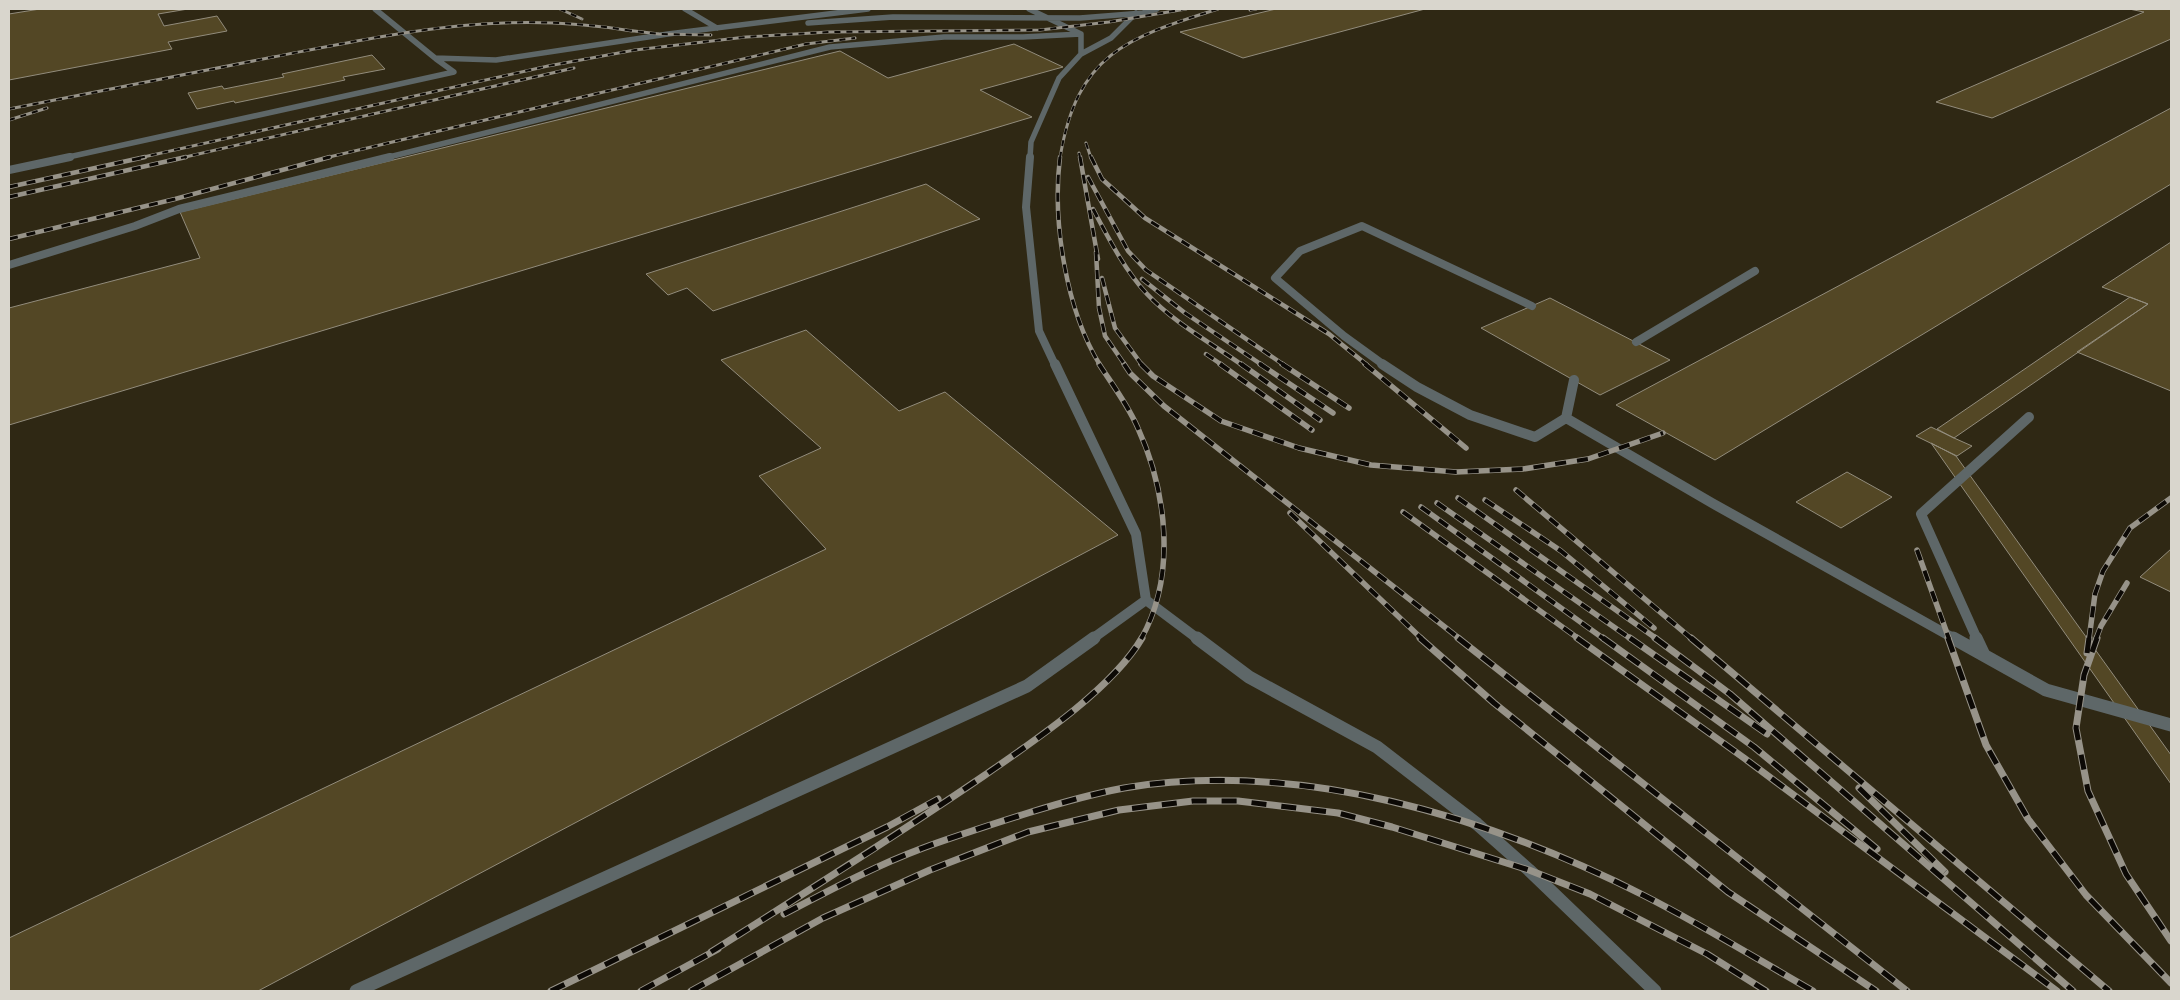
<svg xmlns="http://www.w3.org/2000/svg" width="2180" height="1000" font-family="Barlow,sans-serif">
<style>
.built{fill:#2f2814}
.building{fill:#534725;stroke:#928c7c}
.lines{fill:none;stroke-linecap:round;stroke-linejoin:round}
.service-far3{stroke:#5e6768;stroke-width:5.5}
.service-far2{stroke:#5e6768;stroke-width:8}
.service-far1{stroke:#5e6768;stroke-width:10}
.service{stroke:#5e6768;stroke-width:13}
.rail-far3-casing{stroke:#979389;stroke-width:3}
.rail-far2-casing{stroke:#979389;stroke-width:4.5}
.rail-far1-casing{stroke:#979389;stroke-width:5.5}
.rail-casing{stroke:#979389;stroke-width:7}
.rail-far3{stroke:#0c0905;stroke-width:2;stroke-dasharray:6;stroke-linecap:butt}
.rail-far2{stroke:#0c0905;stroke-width:3;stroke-dasharray:9;stroke-linecap:butt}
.rail-far1{stroke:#0c0905;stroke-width:4;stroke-dasharray:11;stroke-linecap:butt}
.rail{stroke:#0c0905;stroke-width:5;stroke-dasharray:15;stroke-linecap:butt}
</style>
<rect width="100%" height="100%" fill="#241f12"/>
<path class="built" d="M9,9H2171V991H9Z"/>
<path class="building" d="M40,9H188L158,14L164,26L217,16L227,31L168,42L172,49L9,80V14Z
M1276,9H1425L1243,58L1180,32Z
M2129,9H2171V39L1992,118L1936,102L2144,12Z
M1014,44L1063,67L980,90L1032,117L9,425V308L200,258L180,212L840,51L888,78Z
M372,55L385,69L343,77L345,80L235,103L234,101L197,109L188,93L222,86L224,89L284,77L282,74Z
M2171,108V184L1715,460L1616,405Z
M926,184L980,219L713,311L687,288L668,295L646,274Z
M2171,242V391L2077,352L2148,304L2102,287Z
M2130,297L2148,304L1954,438L1937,429Z
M1550,298L1670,360L1600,395L1481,328Z
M806,330L899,411L945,392L1118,535L258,991H9V938L826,549L759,476L821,448L721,360Z
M1931,427L1954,438L1972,446L1957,456L1916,436Z
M1931,443L1956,456L2171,755V784Z
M1847,472L1892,497L1841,528L1796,502Z
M2171,549V592L2140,577Z"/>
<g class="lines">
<path class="service-far3" d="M375,9L435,58L496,60L668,34L868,9
M685,9L717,28
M1029,9L1081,34V54L1059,78L1031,142L1030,158
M808,23L893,17L1080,18L1143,13L1157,9
M1081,54L1111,38L1136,13
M64,158L454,72L436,59
M385,158L830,47L944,37H1023L1081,34"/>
<path class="service-far2" d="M1030,157L1026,207L1039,331L1055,365
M9,170L70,157
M9,265L135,226L179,209L390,157
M1636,342L1755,271
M1384,365L1344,336L1275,278L1300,251L1362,226L1532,306"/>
<path class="service-far1" d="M1055,364L1136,534L1146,600
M1382,364L1417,387L1470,415L1535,437L1566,418
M1574,380L1566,418L1712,503L1955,639
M1092,639L1146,600L1198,639
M1977,639L1921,514L2029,417"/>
<path class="service" d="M1197,638L1249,677L1377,747L1477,824L1529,870L1655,991
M1953,638L2046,690L2171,725
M1976,638L1984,655
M356,991L1027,686L1094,638"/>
<g class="rail-far3-casing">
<path id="rail-far3" d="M560,9L582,19
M1250,10L1256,9
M626,30L659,34L711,35
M9,109C97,92 185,75 273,57C398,33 503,9 632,31
M9,120L47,108
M1086,143L1091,158
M1079,153L1080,158
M139,158L548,66L635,50L746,37L829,32L1040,30L1109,22L1186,9
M181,158L574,68
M325,158L806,44L855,38
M1060,158C1077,54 1126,38 1218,9"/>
</g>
<g class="rail-far2-casing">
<path id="rail-far2" d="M1060,157C1052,221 1066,310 1100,365
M1080,157L1098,259
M1091,157L1102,179L1145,218L1329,334L1367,365
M1088,177L1128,251L1146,270L1284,365
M9,187L145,157
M9,197L186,157
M1093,209C1109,239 1124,269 1147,294C1173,322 1211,343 1242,365
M9,239L175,199L330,157
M1096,252L1099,308L1105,336L1125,365
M1102,278L1115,328L1142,365
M1142,279L1185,313L1262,365
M1206,354L1222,365"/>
</g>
<g class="rail-far1-casing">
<path id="rail-far1" d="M1099,364C1112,384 1127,404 1137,426C1167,491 1177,575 1141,639
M1124,364L1130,373L1164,406L1460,639
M1141,364L1153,376L1221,421L1299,448L1371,465L1456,472L1523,469L1588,459L1663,433
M1220,364L1312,430
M1241,364L1320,420
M1260,364L1333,413
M1282,364L1349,408
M1365,364L1466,448
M1516,490L1692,639
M1458,498L1657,639
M1485,500L1561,551L1654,628
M1437,503L1631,639
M1421,507L1604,639
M1403,512L1579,639
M1290,513L1422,639
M1917,550L1949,639
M2089,639L2095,594L2103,571L2130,528L2171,498
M2096,639L2101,626L2127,583"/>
</g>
<g class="rail-casing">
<path id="rail" d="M1420,638L1494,703L1728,892L1876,991
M1458,638L1907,991
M1577,638L1744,758L2057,991
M1603,638L1754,747L1877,849
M1630,638L1767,734
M1655,638L1730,694L2073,991
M1691,638L2109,991
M1948,638L1986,745L2028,819L2086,895L2171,983
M2097,638L2084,675L2076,728L2088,791L2126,874L2171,941
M2087,653L2089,638
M1859,788L1945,872
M784,914C830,890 875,866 923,848C958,835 993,824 1028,813C1060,803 1092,794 1124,788C1299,759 1490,817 1645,896C1702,925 1757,959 1813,991
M711,952C803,894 896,836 985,775C1034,741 1112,689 1142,638
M551,991L887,827L938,799
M641,991L718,949
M691,991L823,918L930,870L1028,832L1119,810L1193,801H1238L1338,813L1392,827L1529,870L1590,894L1707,954L1766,991"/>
</g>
<use href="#rail-far3" class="rail-far3"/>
<use href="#rail-far2" class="rail-far2"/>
<use href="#rail-far1" class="rail-far1"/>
<use href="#rail" class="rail"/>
</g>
<rect width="2180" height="1000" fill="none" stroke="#d9d6cd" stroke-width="20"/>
</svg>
